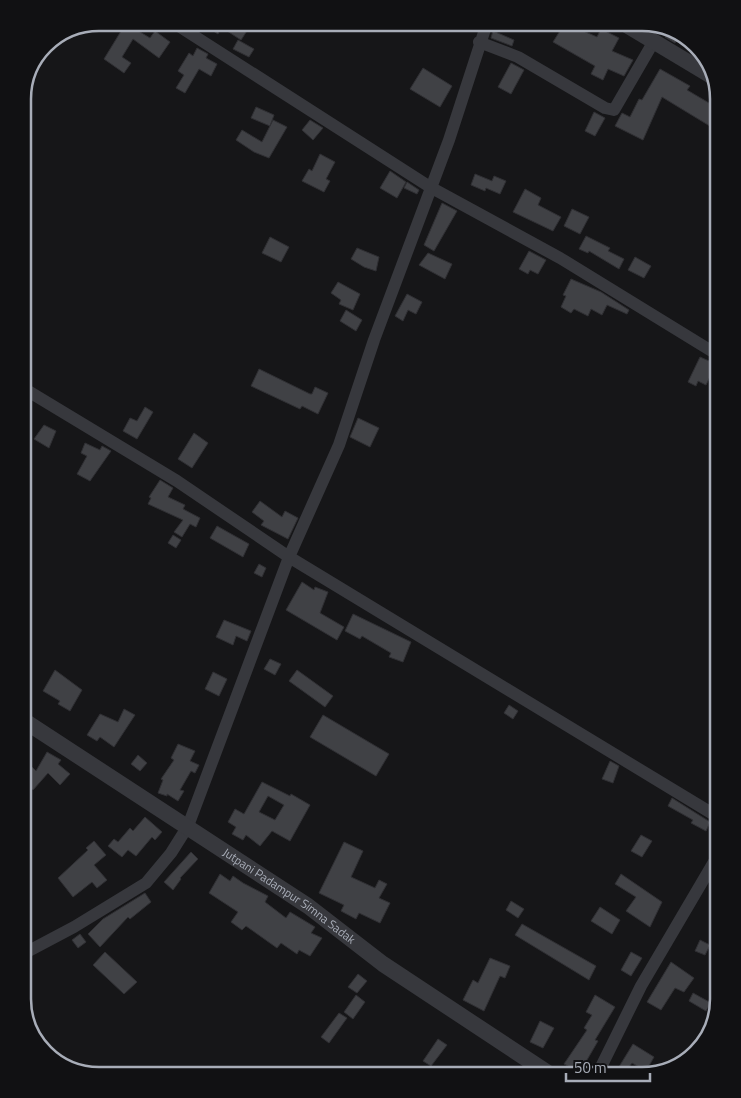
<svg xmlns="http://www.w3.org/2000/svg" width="741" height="1098" font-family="'Titillium Web',sans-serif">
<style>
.building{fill:#404145;stroke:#303034;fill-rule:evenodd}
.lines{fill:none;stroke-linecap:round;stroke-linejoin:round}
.minor{stroke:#37383d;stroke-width:12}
.tertiary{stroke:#37383d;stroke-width:16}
.labels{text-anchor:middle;stroke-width:4;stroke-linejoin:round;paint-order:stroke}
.street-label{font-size:12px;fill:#a8adb8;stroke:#111113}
.rim{fill:none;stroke:#a8adb8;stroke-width:2.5}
</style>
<rect width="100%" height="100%" fill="#161618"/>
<path class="building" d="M126,23L137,26L135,29L150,38L155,31L170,42L159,58L133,39L122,57L131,63L124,73L104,59Z
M201,23H252L241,40L221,27L218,34Z
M565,23L597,37L601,29L619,38L612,51L633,60L624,76L608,69L603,80L591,74L595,66L553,42Z
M669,30L681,34L675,43L665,37Z
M493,31L514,40L512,46L491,38Z
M238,40L254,49L249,57L233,49Z
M197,48L208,54L206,58L217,64L211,76L199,69L185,93L176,88L184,75L178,71L189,53L193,56Z
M511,63L524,70L511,94L498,87Z
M423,68L452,86L440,107L410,89Z
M660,69L690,86L687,90L709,103L716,89L718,99V131L662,97L643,140L615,126L622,113L630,117L639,99L642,100Z
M256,107L274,115L270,126L251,118Z
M594,112L605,118L595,136L585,131Z
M273,120L287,127L269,158L254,152L236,140L242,130L262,142Z
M310,120L323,128L313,140L302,130Z
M320,154L335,162L326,179L330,181L324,192L302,181L309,169L312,171Z
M390,171L406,182L397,198L380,188Z
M475,174L492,181L494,176L506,181L500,194L486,188L485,191L471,185Z
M407,182L419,190L417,194L404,188Z
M525,189L541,198L538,205L561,217L553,231L513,212Z
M442,203L457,211L434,251L424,245Z
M572,209L589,217L580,234L564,226Z
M586,236L610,248L608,251L624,259L619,269L589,251L588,253L579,249Z
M270,237L289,247L281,262L262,253Z
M357,248L379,257L376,271L364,267L351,259Z
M529,251L546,260L538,274L530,270L528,274L519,269Z
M428,253L452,264L445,279L419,265Z
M635,257L651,266L644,278L628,270Z
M571,279L601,292L629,310L627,314L607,305L602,315L591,309L588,316L574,309L571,313L561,307L566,296L563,295Z
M338,282L360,294L353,310L339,304L341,300L331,293Z
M407,294L422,302L416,314L408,310L403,321L395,316Z
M346,310L362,320L356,331L340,321Z
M700,357L716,364L706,385L698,381L696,386L688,382Z
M259,369L310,394H312L315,387L328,393L318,414L302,406L300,409L251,386Z
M145,407L153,412L137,439L123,431L130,418L137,421Z
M358,418L379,428L370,447L350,437Z
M44,425L56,431L49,448L34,439Z
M194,433L208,443L192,468L178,459Z
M85,443L100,450L102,446L111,451L90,481L77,474L87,456L81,453Z
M160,480L173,488L168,497L185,505L183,509L200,518L196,527L190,524L182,537L174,532L183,520L148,504L151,498L149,497Z
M260,501L282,517L285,511L298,518L288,539L261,525L264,521L252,512Z
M217,526L249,544L243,557L210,538Z
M173,535L181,540L176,548L168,543Z
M259,564L266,568L262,577L254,573Z
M302,582L314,590L315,587L328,592L320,613L344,627L337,640L286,610Z
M353,614L411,642L403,662L389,657L391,653L362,636L360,639L345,631Z
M224,620L251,631L247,641L236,636L233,645L216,637Z
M270,659L281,664L275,675L264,669Z
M55,670L82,690L70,711L58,704L60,701L43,691Z
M297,670L333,696L325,707L289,681Z
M213,672L227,679L219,696L205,689Z
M509,705L518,711L513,719L504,713Z
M124,709L135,715L114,747L100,737L97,741L87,735L100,714L118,722Z
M323,715L389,754L376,776L310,737Z
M178,744L195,751L190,761L199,765L195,773L191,771L180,790L184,791L178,801L167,794V796L158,793L163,780L161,779L174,760L171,758Z
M47,752L61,760L58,764L70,774L60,785L48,773L33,790L23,781V778L32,767L36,771Z
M138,755L147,763L140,771L131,764Z
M610,761L619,766L613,783L602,779Z
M262,782L290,796L291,794L310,805L290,841L272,831L260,846L246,835L243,840L232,834L236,827L228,822L235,809L244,814ZM268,796L284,805L275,820L259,812Z
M672,798L710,822L706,831L691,823L693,820L668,806Z
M145,817L162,832L155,840L152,837L136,856L128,850L122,857L108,846L114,839L118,842L130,828L133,831Z
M641,835L652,841L642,857L631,851Z
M94,841L106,855L94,865L107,880L97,888L92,882L73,897L58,878L88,850L86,848Z
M344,842L363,851L351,877L375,888L379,880L387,884L379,898L390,903L380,923L359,913L356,919L341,911L344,905L319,893Z
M191,852L198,859L180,878L181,879L173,890L164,882Z
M220,874L230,881L233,876L243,883L268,896L265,902L286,918L290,912L315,927L311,933L322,938L310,956L299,950L297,954L281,943L277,948L246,926L242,930L231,922L238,912L209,893Z
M621,874L662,902L650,927L626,911L636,897L615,884Z
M145,893L151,902L130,919L128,917L100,947L88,934L103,919Z
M511,901L524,909L518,918L506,910Z
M600,907L620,920L612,934L591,921Z
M522,924L596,966L589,980L515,935Z
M80,934L86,942L78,948L72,940Z
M700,940L710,945L705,955L695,951Z
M105,952L137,982L124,994L93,965Z
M631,952L642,958L631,976L621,970Z
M490,958L510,966L505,978L500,976L484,1011L463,1000L473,980L478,983Z
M671,962L694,978L684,992L675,988L661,1010L647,1002Z
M358,974L367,981L357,993L348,987Z
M693,993L711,1003L706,1011L689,1001Z
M356,995L365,1002L353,1019L344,1012Z
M595,995L615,1007L595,1040L598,1041L580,1072L564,1064L587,1030L584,1028L592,1015L586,1012Z
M339,1013L347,1018L329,1043L321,1037Z
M540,1021L554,1028L543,1048L530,1042Z
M438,1039L447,1045L431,1066L423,1061Z
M633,1044L654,1057L646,1071L632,1063L623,1075H614Z"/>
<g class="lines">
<path class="minor" d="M174,23L430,187L560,258L718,355
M479,42L518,57L605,108L614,110L654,41
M23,388L177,481L289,557L718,817
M23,954L74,927L146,883L171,853L188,826L289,557L339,445L374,340L449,140L487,23
M597,1075L641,986L718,855"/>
<g class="tertiary">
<path d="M623,23L713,77"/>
<path id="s1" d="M23,720L308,906L383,964L551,1075"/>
</g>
</g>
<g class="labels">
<g class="street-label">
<text dy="4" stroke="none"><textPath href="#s1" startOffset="319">Jutpani Padampur Simna Sadak</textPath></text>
</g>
</g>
<path d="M0 0H741V1098H0ZM99 31H642A68 68 0 0 1 710 99V999A68 68 0 0 1 642 1067H99A68 68 0 0 1 31 999V99A68 68 0 0 1 99 31Z" fill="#111113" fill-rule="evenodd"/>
<path class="rim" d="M99 31H642A68 68 0 0 1 710 99V999A68 68 0 0 1 642 1067H99A68 68 0 0 1 31 999V99A68 68 0 0 1 99 31Z"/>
<path d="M566 1073v8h84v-8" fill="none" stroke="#a8adb8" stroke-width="2.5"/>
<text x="574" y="1073" font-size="15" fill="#a8adb8" stroke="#111113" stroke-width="4" paint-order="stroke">50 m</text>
</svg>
